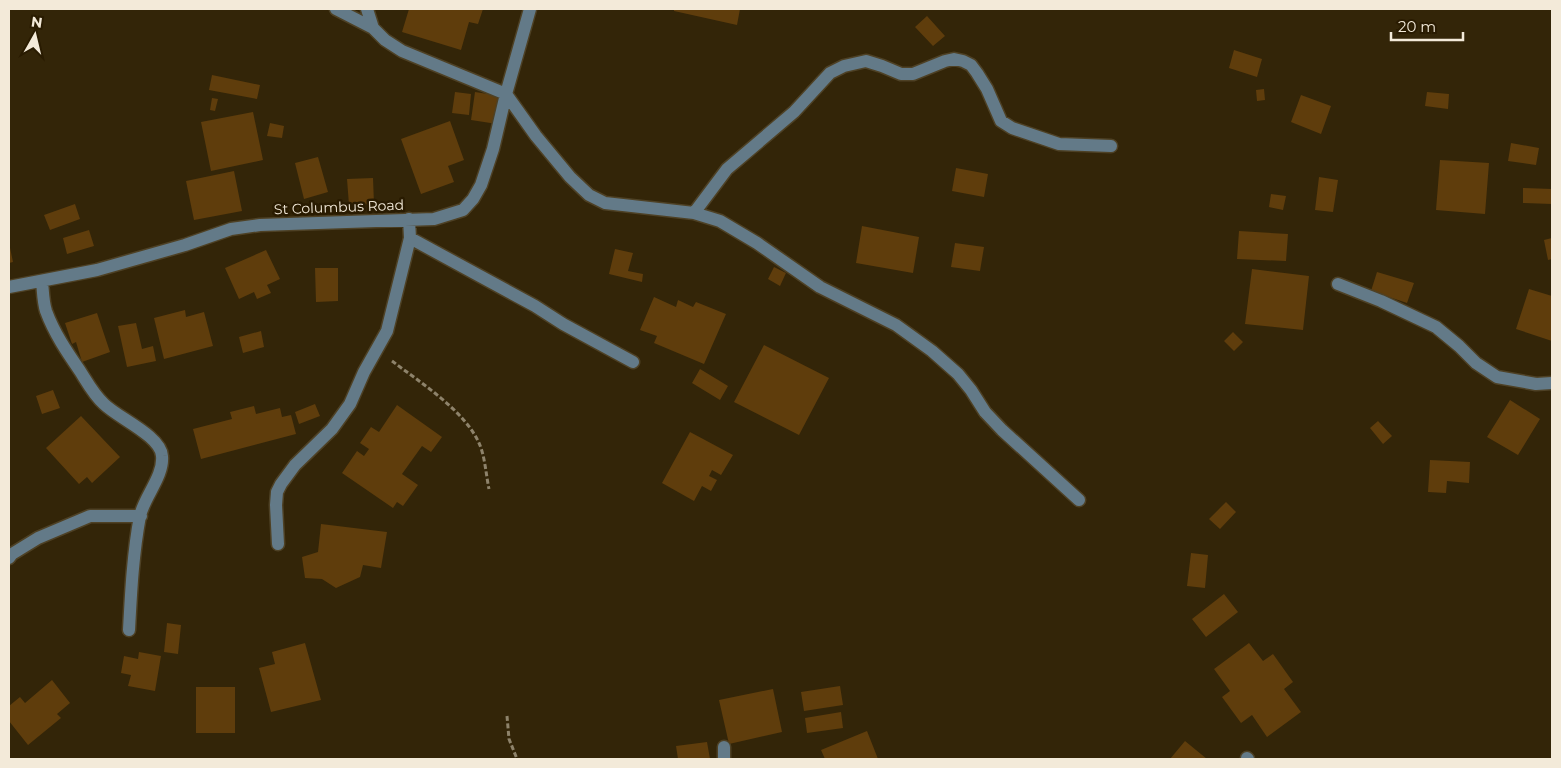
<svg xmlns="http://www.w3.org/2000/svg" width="1561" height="768" font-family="Montserrat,sans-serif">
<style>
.building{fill:#5f3d0c}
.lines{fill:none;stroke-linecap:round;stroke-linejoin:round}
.minor-casing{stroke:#4e4125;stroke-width:15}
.path{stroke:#8e836b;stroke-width:3;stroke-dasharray:5 2.5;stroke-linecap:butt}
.minor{stroke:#637a88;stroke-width:12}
.labels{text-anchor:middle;stroke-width:5;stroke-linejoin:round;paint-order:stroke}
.street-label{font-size:14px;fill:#f3ead9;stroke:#291b01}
</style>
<rect width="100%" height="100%" fill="#332508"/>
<path class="building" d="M409,9H483L478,24L469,22L461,50L402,32Z
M674,9H740L737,25L674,11Z
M927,16L945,36L933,46L915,27Z
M1234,50L1262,59L1257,77L1229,68Z
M212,75L260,85L257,99L209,90Z
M1264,89L1265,100L1257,101L1256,90Z
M455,92L471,94L469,115L452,113Z
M475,92L501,96L497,124L471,120Z
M1427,92L1449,94L1448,109L1425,106Z
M1301,95L1331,106L1321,134L1291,122Z
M212,98L218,99L215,111L210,110Z
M253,112L263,160L211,171L201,122Z
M450,121L464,160L448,166L454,182L421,194L401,139Z
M270,123L284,126L282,138L267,136Z
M1511,143L1539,148L1536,165L1508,161Z
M318,157L328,192L304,199L295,163Z
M1440,160L1489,163L1485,214L1436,210Z
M956,168L988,174L984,197L952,191Z
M234,171L242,211L194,220L186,181Z
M1319,177L1338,180L1333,212L1315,210Z
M373,178L374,204L349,205L347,179Z
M1523,188L1552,189V204L1523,203Z
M1271,194L1286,196L1283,210L1269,207Z
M75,204L80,219L50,230L44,215Z
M862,226L919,237L913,273L856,263Z
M89,230L94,246L67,254L63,238Z
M1239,231L1288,234L1286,261L1237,259Z
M1552,238V259L1548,260L1544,240Z
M9,243L13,262L9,263Z
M955,243L984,247L980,271L951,267Z
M615,249L633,253L628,271L643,274L642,282L609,274Z
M266,250L280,279L267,285L271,293L257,299L254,292L239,299L225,268Z
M774,267L786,273L780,286L768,279Z
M315,268H338V301L316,302Z
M1252,269L1309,276L1303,330L1245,324Z
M1377,272L1414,283L1407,303L1371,291Z
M1529,289L1552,296V341L1516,329Z
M654,297L676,307L678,300L693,307L696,302L726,314L704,364L654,343L657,336L640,330Z
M185,310L186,317L204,312L213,346L164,359L154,318Z
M97,313L110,352L82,362L76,342L72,344L65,323Z
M136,323L142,349L153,346L156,361L127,367L118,326Z
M261,331L264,347L243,353L239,337Z
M1233,332L1243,342L1234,351L1224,341Z
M764,345L829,378L799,435L734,402Z
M700,369L728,386L720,400L692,383Z
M53,390L60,408L42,414L36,396Z
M1510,400L1540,419L1518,455L1487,437Z
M315,404L320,416L299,424L295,412Z
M397,405L442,437L431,452L422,446L402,474L418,485L403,506L397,502L393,508L342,473L357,451L364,456L369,449L360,443L371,427L379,432Z
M254,406L256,414L280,408L282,417L291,415L296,434L201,459L193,429L232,419L230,412Z
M81,416L120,457L92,483L87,477L79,484L46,448Z
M1378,421L1392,436L1383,444L1370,428Z
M690,432L733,455L721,475L712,470L709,476L717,480L711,491L702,486L694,501L662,483Z
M1430,460L1470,462L1469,483L1447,481L1446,493L1428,492Z
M1226,502L1236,512L1220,529L1209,519Z
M321,524L387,532L381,568L363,565L360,577L336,588L322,579L305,578L302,557L318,552Z
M1191,553L1208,555L1205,588L1187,586Z
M1224,594L1238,612L1206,637L1192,619Z
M167,623L181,625L178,654L164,652Z
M305,643L321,700L271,712L259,668L275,664L272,652Z
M1249,643L1263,661L1273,654L1293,682L1284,689L1301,712L1267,737L1252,715L1241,723L1222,697L1230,691L1214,669Z
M139,652L161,656L155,691L128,686L131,675L121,673L124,656L138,659Z
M52,680L70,703L57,714L61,718L28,745L9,721V706L20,697L25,703Z
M840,686L843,705L804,711L801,692Z
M196,687H235V733H196Z
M773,689L782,732L729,744L719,700Z
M841,712L843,728L807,733L805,718Z
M867,731L878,759H825L821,750Z
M1185,741L1207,759H1170Z
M707,742L710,759H678L676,746Z"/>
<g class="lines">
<g class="minor-casing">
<path id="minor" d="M336,9L373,28
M367,9L373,28L385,40L402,51L506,94L536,136L570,177L589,195L605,203L694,213L720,221L757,243L820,287L896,325L932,351L958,374L971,390L985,412L1002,430L1079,500
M694,213L727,169L794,112L830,73L844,66L866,61L882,66L901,74H913L945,61L954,59L963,61L971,65L977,73L987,89L1001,121L1012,128L1059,144L1111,146
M410,238L535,306L563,324L633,362
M42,281C43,291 43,302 46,311C54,333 67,352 80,371C87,382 94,395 104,404C118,418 161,436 162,456C164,476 144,497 140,516C133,553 131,592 129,630
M1338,284L1381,301L1436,327L1459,346L1476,363L1497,377L1536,384L1552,383
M9,287L97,270L185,245L231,229L260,225L434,219L463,210L473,199L481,185L493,149L506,94L530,9
M278,544L276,505L277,492L281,484L295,465L332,429L350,404L364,372L387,331L410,238L409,219
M9,558L12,554L38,538L90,516H141
M724,747V759
M1247,758L1248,759"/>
</g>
<path class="path" d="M392,361C421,383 464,410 479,443C485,456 486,475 489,489
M507,716L509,739L517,759"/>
<use href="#minor" class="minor"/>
</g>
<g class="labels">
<g class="street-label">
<text transform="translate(339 207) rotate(-2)" y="5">St Columbus Road</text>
</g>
</g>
<rect width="1561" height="768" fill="none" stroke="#f3ead9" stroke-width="20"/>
<g transform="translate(35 35) rotate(8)" stroke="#291b01" stroke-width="4" paint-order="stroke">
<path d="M0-4L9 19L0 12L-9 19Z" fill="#f3ead9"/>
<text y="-8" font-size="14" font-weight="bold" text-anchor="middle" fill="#f3ead9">N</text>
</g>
<path d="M1391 32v8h72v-8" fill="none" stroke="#f3ead9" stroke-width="2.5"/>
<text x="1398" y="32" font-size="15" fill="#f3ead9" stroke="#291b01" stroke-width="4" paint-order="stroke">20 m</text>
</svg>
